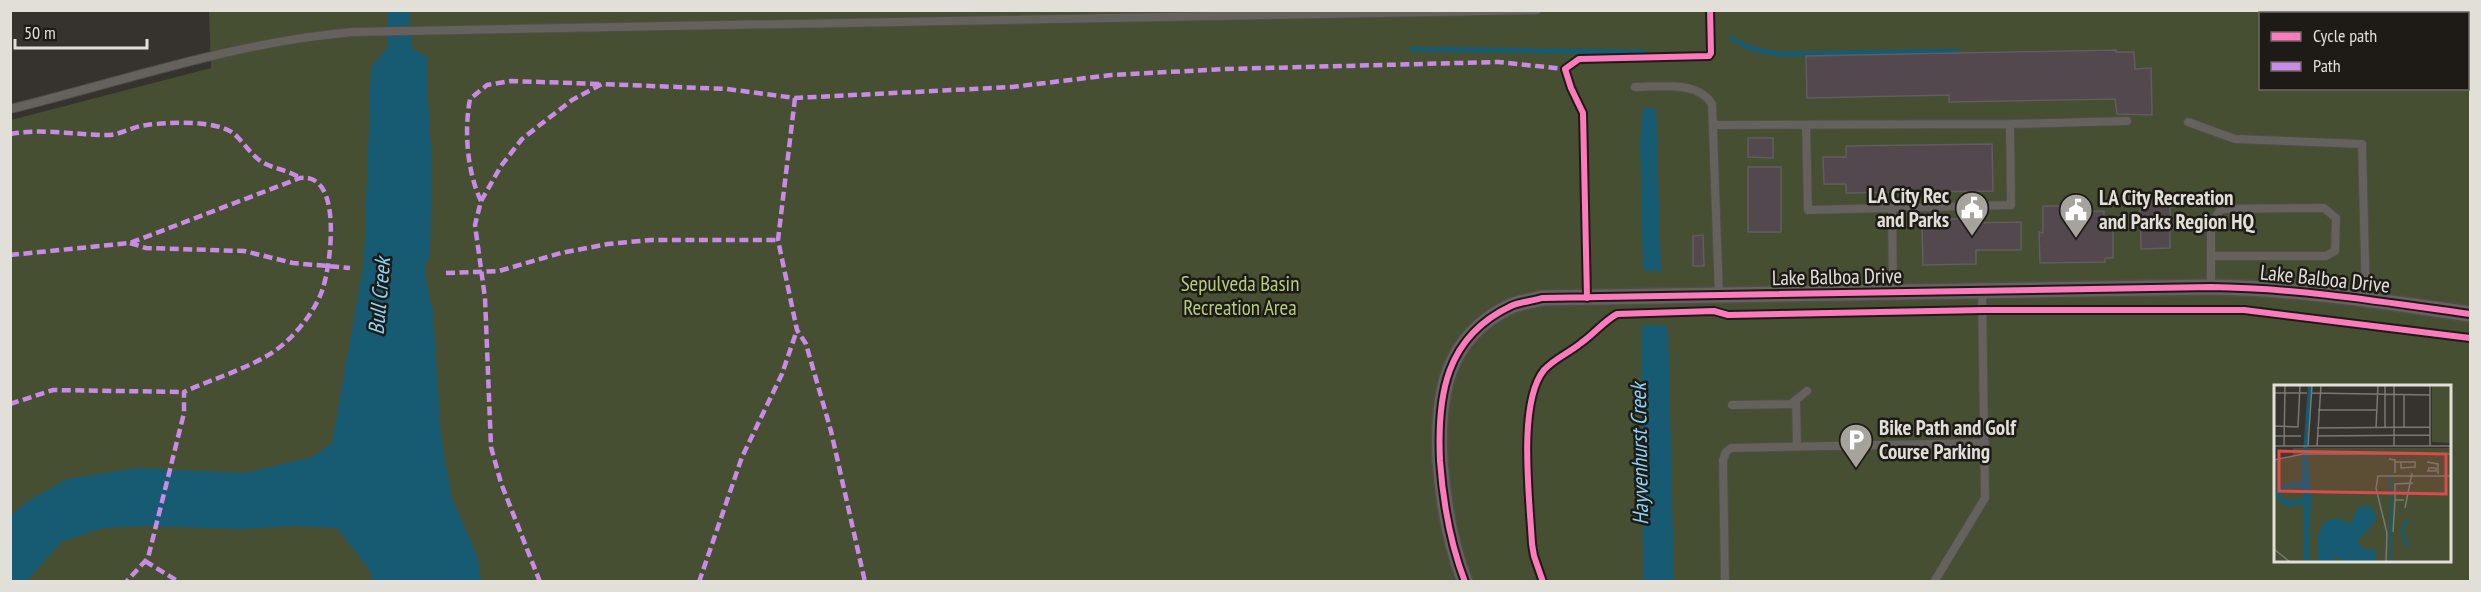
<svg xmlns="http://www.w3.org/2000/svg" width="2481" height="592" font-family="'PT Sans Narrow',sans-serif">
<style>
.green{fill:#464f32;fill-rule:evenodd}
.water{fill:#175b73}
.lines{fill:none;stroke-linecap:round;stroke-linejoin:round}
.stream{stroke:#175b73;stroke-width:5}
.building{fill:#52484d;stroke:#615d5d;stroke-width:1.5}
.service-casing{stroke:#514e49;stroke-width:10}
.minor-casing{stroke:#514e49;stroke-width:18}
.service{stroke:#65625e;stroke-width:8}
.minor{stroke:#65625e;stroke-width:15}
.quiet{stroke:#ca8be6;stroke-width:4.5;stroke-dasharray:9 4.5;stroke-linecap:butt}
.cycleway-casing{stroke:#1e1b17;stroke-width:10}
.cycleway{stroke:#fd7abc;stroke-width:6}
.labels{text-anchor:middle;stroke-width:5;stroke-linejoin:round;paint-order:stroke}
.poi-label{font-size:21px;font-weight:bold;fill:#e2ded8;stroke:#1e1b17;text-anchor:start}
.street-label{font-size:21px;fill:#e2ded8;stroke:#1e1b17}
.park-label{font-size:21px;fill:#b4ce7b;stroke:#1e1b17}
.water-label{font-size:22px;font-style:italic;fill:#88d5f7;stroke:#1e1b17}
.inset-river{fill:none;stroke:#175b73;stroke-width:3}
.inset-road{fill:none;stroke:#7b7772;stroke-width:1.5}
.view{fill:#d84c4b;fill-opacity:0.15;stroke:#d84c4b;stroke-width:3}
.inset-edge{fill:none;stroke:#e2ded8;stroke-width:3}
</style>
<rect width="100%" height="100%" fill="#36322e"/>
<path class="green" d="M209,11H2470V581L11,582V120L211,68ZM2260,14H2468V88H2260ZM2276,386H2450V560H2276Z"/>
<path class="water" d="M388,11H409L412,49L428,57V102L432,165L430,256L425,265L426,279L433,313L441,437L452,498L478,558L481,581H373L368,568L337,528L295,526L241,529L144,526L103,528L61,542L27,581H11L10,516L26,502L67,479L136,468L245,473L312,457L332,443L364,262L371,67L388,47Z
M1643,108H1656L1661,271H1643L1640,140Z
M1653,325L1668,326L1674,581H1643L1641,326Z"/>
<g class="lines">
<path class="stream" d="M1732,38C1748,50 1763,52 1783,54L1957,51
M1411,49L1644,52"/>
</g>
<path class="building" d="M2116,50V52H2134L2135,69L2151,68L2152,115L2117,114L2115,99L1949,102V95L1807,98L1806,56Z
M1748,138H1773V158L1748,157Z
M1992,144L1993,191L1846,193V184H1824L1823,157H1846V146Z
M1748,167H1781V232H1748Z
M2170,199V248L2141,249L2140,200Z
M2043,206H2074V212L2104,211V226L2113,225V258H2105V262L2040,263L2039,232L2043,233Z
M1925,219H1971V223L2021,222V250H1976V264L1923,265L1922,227H1925Z
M1703,235L1704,266H1693V236Z"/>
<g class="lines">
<g class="service-casing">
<path id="service" d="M1635,87C1660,87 1697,80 1712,104L1719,295
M10,109C124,81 235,42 353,32L1537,10
M2188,122L2235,139L2362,144L2366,300
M2010,124L2127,121
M1714,125L2010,124L2011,205L1808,210L1806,125
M1892,210L1893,292
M2211,256H2326L2335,251L2336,218L2324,208L2221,209L2211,224V287
M1796,402L1797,445
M1732,405L1791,404L1807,391
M1725,582L1723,460L1726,452L1731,448L1985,443
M1934,582L1985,498L1982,291"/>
</g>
<g class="minor-casing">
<path id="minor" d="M1465,582C1450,543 1443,502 1440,461C1437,396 1445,337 1511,306C1520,302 1532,301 1542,298L2211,287C2298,288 2385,302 2470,314"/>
</g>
<use href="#service" class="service"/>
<use href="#minor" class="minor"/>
<path class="quiet" d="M795,98L778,240L797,330L806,344L831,431L865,582
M10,134C42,128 75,135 107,135C121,135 133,126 147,125C168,122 216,120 233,133C243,141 250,154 262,162C274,169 288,170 300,178
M481,201C467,172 464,130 470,99L487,85L511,81L599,84
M130,243L146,248L244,251L293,263L350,268
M10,255L130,243L300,178C343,172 331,263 323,288C317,307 302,327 287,341C262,365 216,377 184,392V413L148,558L126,582
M446,273L499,271L561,253L608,244L651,240H778
M10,404L53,390L184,392
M145,561L179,582
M540,582L501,483L491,447L485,298L475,225L481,201L501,166L522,139L572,100L602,84L727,89L795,98L1012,87L1111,75L1226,69L1498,62L1565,69
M699,582L742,457L782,374L797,330"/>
<g class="cycleway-casing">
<path id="cycleway" d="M1587,298L1583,113L1571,88L1565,69L1579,59L1709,56L1711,53L1710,10
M1465,582C1450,543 1443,502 1440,461C1437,396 1445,337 1511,306C1520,302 1532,301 1542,298L2211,287C2298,288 2385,302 2470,314
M1543,582L1534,556L1532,544C1530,502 1517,403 1544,370C1555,358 1569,353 1581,343C1594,334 1604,321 1617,314L1714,311L1728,315L1983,310H2244L2470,338"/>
</g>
<use href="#cycleway" class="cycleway"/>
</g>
<defs>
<g id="civic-pin" transform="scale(1.725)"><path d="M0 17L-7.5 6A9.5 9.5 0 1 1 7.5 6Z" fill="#a6a29c" stroke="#1e1b17"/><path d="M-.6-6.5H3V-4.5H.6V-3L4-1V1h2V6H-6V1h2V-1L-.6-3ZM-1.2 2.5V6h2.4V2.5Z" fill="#fff"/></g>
<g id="parking-pin" transform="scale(1.725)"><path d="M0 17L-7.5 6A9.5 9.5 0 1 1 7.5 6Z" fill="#a6a29c" stroke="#1e1b17"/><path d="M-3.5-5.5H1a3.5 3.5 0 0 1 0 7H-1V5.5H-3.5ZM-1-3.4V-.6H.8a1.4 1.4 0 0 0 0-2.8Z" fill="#fff"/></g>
</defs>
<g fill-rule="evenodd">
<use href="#civic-pin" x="1972" y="208"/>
<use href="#civic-pin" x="2076" y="210"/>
<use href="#parking-pin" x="1856" y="440"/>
</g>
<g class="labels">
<g class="poi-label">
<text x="1949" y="203" text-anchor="end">LA City Rec<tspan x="1949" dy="24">and Parks</tspan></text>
<text x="2099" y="205">LA City Recreation<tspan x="2099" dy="24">and Parks Region HQ</tspan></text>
<text x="1879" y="435">Bike Path and Golf<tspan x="1879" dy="24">Course Parking</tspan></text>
</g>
<g class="street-label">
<text transform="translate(1837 277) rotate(-1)" y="7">Lake Balboa Drive</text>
<text transform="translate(2325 279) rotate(6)" y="7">Lake Balboa Drive</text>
</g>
<g class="park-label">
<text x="1240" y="291">Sepulveda Basin<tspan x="1240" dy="24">Recreation Area</tspan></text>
</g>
<g class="water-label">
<text transform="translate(379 296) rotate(-85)" y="8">Bull Creek</text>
<text transform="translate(1639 454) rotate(-91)" y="8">Hayvenhurst Creek</text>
</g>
</g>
<g transform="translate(2274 385)">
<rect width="177" height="177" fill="#36322e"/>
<path d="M158,0H177V58L158,57ZM19,63H177V177H0V76L19,71Z" fill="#464f32"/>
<path d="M34,0H38L33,64L37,108L35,177H30V119L12,122L1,111L7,100L27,96ZM14,102H27L30,113L16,116L7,112V105ZM116,90H117L118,177H115ZM93,120L100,126L102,135L83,157L88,163L101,165V177H70L63,172L56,177H44V150L49,138L60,133L77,138L84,123Z" fill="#175b73" fill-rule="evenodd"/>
<path class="inset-river" d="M133,163L128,145L134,135"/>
<path class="inset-road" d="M156,0V61M0,8H33M38,8L156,10M44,25H102M0,41L24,42L26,0M43,43L156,42M102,43L104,0M111,43V0M130,43V10M0,51H27M43,51L156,50M0,61H177M10,61L11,0M34,61L38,0M43,61L47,0M120,61V0M115,74L121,75V88M0,75L29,69H177M121,77H141V82L127,83V77M153,77L164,79V89M155,83H162V86H154ZM130,115H121V99L139,98M131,123L138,88M119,147L121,115M0,164L16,177M112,177L113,148L102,103L104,91H177"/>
<path class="view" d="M5,66L172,69V109L5,106Z"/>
<rect width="177" height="177" class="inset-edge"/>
</g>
<rect width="2481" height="592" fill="none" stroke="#e2ded8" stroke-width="24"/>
<rect x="2259" y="12" width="210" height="78" fill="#1e1b17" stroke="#6c6964" stroke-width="1.5"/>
<rect x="2271" y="32" width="30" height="9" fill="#fd7abc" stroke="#6c6964" stroke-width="1.5"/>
<text x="2313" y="42" font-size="18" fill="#e2ded8">Cycle path</text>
<rect x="2271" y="62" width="30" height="9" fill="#ca8be6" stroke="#6c6964" stroke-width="1.5"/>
<text x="2313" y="72" font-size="18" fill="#e2ded8">Path</text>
<path d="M15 39v9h132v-9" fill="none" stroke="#e2ded8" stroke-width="3"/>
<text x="24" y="39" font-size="18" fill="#e2ded8" stroke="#1e1b17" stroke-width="4.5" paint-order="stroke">50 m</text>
</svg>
